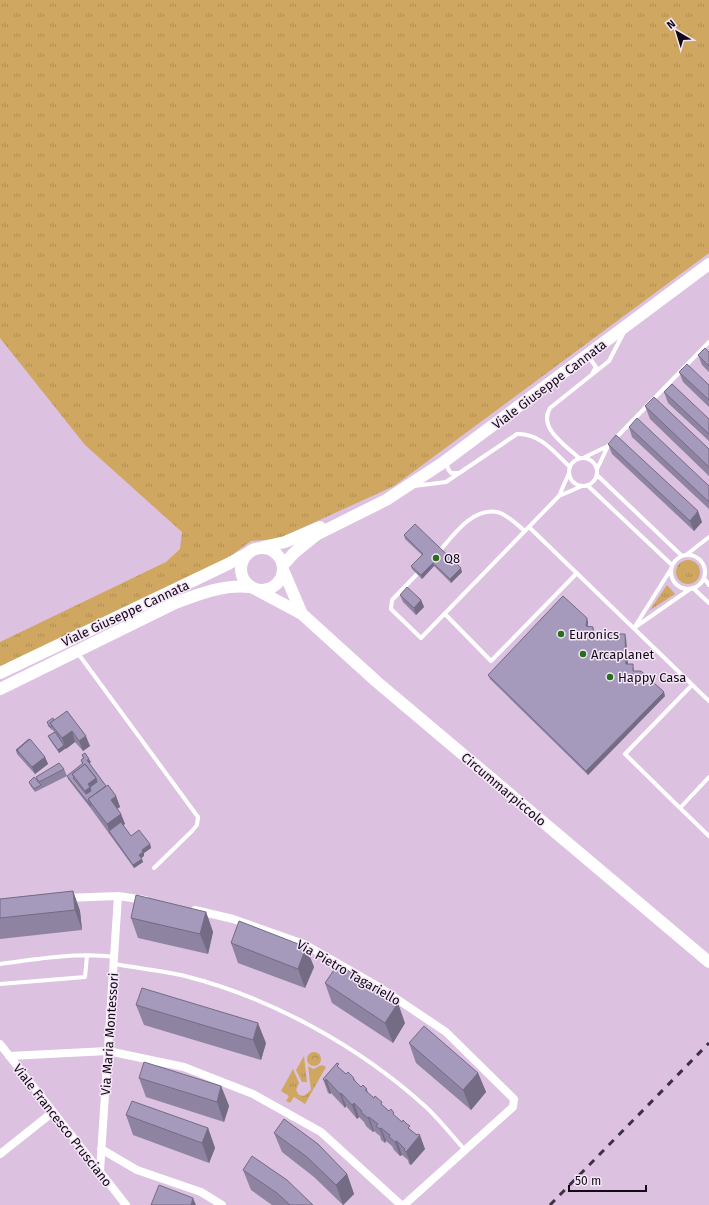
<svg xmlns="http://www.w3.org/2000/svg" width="709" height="1205" font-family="'Fira Sans',sans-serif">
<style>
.grass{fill:url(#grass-tufts)}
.forest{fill:url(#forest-crowns)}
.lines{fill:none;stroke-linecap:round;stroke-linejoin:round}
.lane{stroke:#fff;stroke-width:4}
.street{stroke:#fff;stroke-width:8}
.secondary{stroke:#fff;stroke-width:12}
.rail{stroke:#3d3040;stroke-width:3;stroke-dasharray:7 7;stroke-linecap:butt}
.wall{fill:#8e84a2}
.shaded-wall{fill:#746b84}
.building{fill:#a599bc;stroke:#746b84;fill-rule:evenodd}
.poi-dot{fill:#267115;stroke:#f5e7f8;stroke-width:1.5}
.labels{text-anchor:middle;stroke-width:3;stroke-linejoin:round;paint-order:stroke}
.street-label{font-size:13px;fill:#130a15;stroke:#f5e7f8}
.poi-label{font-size:13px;fill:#130a15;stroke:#f5e7f8;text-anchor:start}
</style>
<defs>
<pattern id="grass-tufts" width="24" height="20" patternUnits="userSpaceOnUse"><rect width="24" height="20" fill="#cfa760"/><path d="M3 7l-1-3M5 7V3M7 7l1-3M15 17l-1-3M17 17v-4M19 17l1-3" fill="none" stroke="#b18e52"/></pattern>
<pattern id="forest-crowns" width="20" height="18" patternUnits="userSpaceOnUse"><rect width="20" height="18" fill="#cfa760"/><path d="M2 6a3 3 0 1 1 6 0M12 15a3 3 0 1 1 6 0" fill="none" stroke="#b18e52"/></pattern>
</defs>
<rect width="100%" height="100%" fill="#dcc1e1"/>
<path class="grass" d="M0,0H709V253L394,486L278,539L251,541L222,562L0,669V642L166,562L180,549L182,532L85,445L0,338Z
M676 572a12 12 0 1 1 24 0a12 12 0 1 1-24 0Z
M667,585L675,594L650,610Z
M304,1056L307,1082H302L296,1070Z
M322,1065L326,1067L305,1104L294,1097L290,1103L286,1101L289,1096L281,1091L293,1069L299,1083L296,1090L299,1095L304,1096L311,1090L308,1066L313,1069Z"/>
<path class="forest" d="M307 1059a7 7 0 1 1 14 0a7 7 0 1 1-14 0Z"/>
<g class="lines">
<path class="lane" d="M587,359L591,360L596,367L592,374
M585,457L608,446L709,342
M569 472a14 14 0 1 1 28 0a14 14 0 1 1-28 0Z
M579,458C565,445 538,428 550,408L609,361L623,334
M447,462L448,469L451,473H459
M597,469L608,446
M569,473L559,496L582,486
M597,475L682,556
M587,485L672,565
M414,486L446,482L517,434C540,433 554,452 570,467
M529,527L709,701
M438,553C452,537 472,507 497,512C507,514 517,525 525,531
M671 572a17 17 0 1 1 34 0a17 17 0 1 1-34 0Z
M686,555L709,537
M671,569L634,628L690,589
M420,571L392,600L391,609L421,638L559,496
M704,578L709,585
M693,588L709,603
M445,614L491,661L577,573
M77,652L198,817L197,825L192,831L154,868
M692,685L625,754L680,808L709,777
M680,808L709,836
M0,964C35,959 79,952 114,957
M114,964C137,968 162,971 185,976C272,998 360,1047 426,1107C440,1120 452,1136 465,1150
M0,984L85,977L87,956"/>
<path class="street" d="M65,898L118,896L145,900
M195,910L233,919L304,944L379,987L446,1032L514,1099L513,1107L404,1205
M0,1044L126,1205
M9,1056L108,1051L184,1067L253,1094L321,1132L401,1205
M101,1149L137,1170L201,1192L222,1205
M0,1154L53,1112
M100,1171L118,896"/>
<path class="secondary" d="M263,547L285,542L320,527
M241 569a21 21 0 1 1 42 0a21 21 0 1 1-42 0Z
M283,565L295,552L316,535L386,500L441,464L709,264
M284,572L302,614
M257,590L302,614L377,682L709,962
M0,673L228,564L250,552
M0,689L175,603C199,594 224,584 250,587"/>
<path class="rail" d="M550,1205L709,1043"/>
</g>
<path class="wall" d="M709,352V372L702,365L698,355Z
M679,372L709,385V407L683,382Z
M664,392L709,419V441L668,403Z
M645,406L709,449V476L650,419Z
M629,427L709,486V509L632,437Z
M608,444L702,522L694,531L612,454Z
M404,535L462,572L451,583L434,566L422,579L412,569L411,566L422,555L405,539Z
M400,595L421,600L424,607L416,615L403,602Z
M588,622V626L593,627L594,630V634L626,638L628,664L634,668V671L665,696L588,775L490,679L488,675Z
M67,711L90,746L83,751L75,742L59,753L50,740L48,736L54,732L53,730H52L48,726L47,722L54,720Z
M16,750L45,757L48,764L35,774L17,754Z
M82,755L91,762L89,763L106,786L116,796L120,807L117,809L121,814L125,824L123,825L131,836L150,844L151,848L144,853V856L141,858L143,862L134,868L92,810L68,779L67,776L82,764L81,760L83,758Z
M64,769L67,776L35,792L30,785L29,782L37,781L36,777Z
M73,891L80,911L82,930L0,939V899Z
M206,912L213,932L208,954L138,938L131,918Z
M231,943L306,947L314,967L305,988L238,963Z
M325,983L405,1023L393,1043L332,1003Z
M136,1005L266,1043L261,1060L144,1025Z
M409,1043L478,1073L486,1092L471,1110L416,1063Z
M340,1069L346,1074L354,1078L356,1082L361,1087L367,1089L368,1093L411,1130L425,1149L411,1165L409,1164L408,1160L402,1155L400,1156L394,1150L392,1146L386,1141L385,1143L381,1140L380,1136L374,1131L373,1132L368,1128L366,1126L364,1122L359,1117L357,1119L346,1106L345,1108L331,1093L330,1094L328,1093L323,1079Z
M139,1078L221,1086L229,1106L224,1122L146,1097Z
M126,1115L208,1128L215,1148L209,1163L133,1135Z
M274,1133L347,1174L354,1194L343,1205L314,1177L282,1152Z
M243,1170L313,1205H272L251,1190Z"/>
<path class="shaded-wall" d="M698,511L702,522L694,531L690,521Z
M433,563L434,566L422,579L421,575Z
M461,568L462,572L451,583L450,579Z
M421,600L424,607L416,615L414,608Z
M587,618L588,622L587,630L586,626Z
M625,634L626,638L628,668L626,664Z
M664,692L665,696L588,775L586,771Z
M72,731L75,742L66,749L62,738Z
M86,736L90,746L83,751L79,741Z
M64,745L66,748L59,753L58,750Z
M45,757L48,764L35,774L32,767Z
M89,759L91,762L88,764L87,760Z
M96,778L98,785L87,798L85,791L88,784Z
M116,796L120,807L115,810L111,800Z
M121,814L125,824L110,834L107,824Z
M150,844L151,848L144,853V856L140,859L139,855L142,850Z
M142,859L143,862L134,868L133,865Z
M73,891L80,911L82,930L75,910Z
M206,912L213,932L208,954L200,934Z
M306,947L314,967L305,988L298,969Z
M398,1003L405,1023L393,1043L385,1023Z
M258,1023L266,1043L261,1060L253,1040Z
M478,1073L486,1092L471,1110L463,1090Z
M326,1079L331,1093L330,1094L325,1081Z
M221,1086L229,1106L224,1122L217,1102Z
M341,1093L346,1106L345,1108L340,1094Z
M354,1103L359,1117L357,1119L352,1105Z
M369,1117L374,1131L373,1132L368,1118Z
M208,1128L215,1148L209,1163L202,1143Z
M381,1128L386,1141L385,1143L380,1129Z
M420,1135L425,1149L411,1165L406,1152Z
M397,1141L402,1155L400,1156L395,1142Z
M347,1174L354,1194L343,1205L336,1185Z
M193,1198L196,1205H191Z"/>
<path class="building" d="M705,348L709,352V366L698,355Z
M687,364L709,385V400L679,372Z
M672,384L709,419V434L664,392Z
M654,397L709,449V467L645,406Z
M637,418L709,486V502L629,427Z
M616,435L698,511L690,521L608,444Z
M415,524L461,568L450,579L433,563L421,575L411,566L423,554L404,535Z
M407,587L421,600L414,608L400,595Z
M563,596L587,618L586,626L593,627V634H625L626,664H633V671H641L664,692L586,771L488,675Z
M67,711L86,736L79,741L72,731L62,738L50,723Z
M53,718L54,720L50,723L52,726L50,727L47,722Z
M55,732L64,745L58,750L48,736Z
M29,739L17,750L19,753L16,750Z
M30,739L45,757L32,767L17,750Z
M85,753L89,759L87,760L106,786L88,799L91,806L67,776L83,763L81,760L84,758L82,755ZM85,764L96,778L97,782L90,787L91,791L86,794L73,778L74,777L72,774Z
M59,763L64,769L39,782L36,777Z
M85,764L96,778L88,784L90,787L85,791L72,774Z
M34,777L41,785L34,789L29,782Z
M108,785L116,796L111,800L121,814L107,824L88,799Z
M121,822L131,836L139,830L150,844L142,850L143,852L139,855L142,859L133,865L109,831Z
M73,891L75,910L0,918V899Z
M136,895L206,912L200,934L131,918Z
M239,921L306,947L298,969L231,943Z
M338,964L398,1003L385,1023L325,983Z
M142,988L258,1023L253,1040L136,1005Z
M424,1026L478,1073L463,1090L409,1043Z
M144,1062L221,1086L217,1102L139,1078Z
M337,1063L339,1064L337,1066L346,1074L348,1072L354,1078L353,1079L361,1087L363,1085L367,1089L365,1090L374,1098L375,1096L382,1102L381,1104L389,1111L391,1109L394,1113L393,1114L402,1122L403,1120L407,1124L410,1126L408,1128L417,1135L418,1134L420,1135L406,1152L404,1150L405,1149L397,1141L395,1142L389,1137L390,1135L381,1128L380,1129L376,1126L378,1124L369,1117L368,1118L363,1114L361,1112L362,1111L354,1103L352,1105L341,1093L340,1094L326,1079L325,1081L323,1079Z
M132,1101L208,1128L202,1143L126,1115Z
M284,1119L318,1144L347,1174L336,1185L307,1157L274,1133Z
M252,1156L287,1180L313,1205H290L277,1193L243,1170Z
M159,1185L193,1198L191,1205H151Z"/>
<g class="poi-dot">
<circle cx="436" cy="558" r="4"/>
<circle cx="561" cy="634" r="4"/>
<circle cx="583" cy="654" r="4"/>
<circle cx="610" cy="677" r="4"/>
</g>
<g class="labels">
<g class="street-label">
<text transform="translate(549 384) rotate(-37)" y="5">Viale Giuseppe Cannata</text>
<text transform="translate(125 613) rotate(-25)" y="5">Viale Giuseppe Cannata</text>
<text transform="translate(504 789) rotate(40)" y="5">Circummarpiccolo</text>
<text transform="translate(349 972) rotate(30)" y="5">Via Pietro Tagariello</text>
<text transform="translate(109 1034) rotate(-86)" y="5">Via Maria Montessori</text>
<text transform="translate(63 1125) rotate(52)" y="5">Viale Francesco Prusciano</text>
</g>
<g class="poi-label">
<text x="444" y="563">Q8</text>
<text x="569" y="639">Euronics</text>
<text x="591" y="659">Arcaplanet</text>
<text x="618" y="682">Happy Casa</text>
</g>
</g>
<g transform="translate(677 32) rotate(322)" stroke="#f5e7f8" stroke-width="3" paint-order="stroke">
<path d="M0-3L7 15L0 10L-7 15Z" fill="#130a15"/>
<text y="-6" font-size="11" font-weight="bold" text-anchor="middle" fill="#130a15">N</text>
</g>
<path d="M569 1185v6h77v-6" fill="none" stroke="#130a15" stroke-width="2"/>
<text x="575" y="1185" font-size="12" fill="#130a15" stroke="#f5e7f8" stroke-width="3" paint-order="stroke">50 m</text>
</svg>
